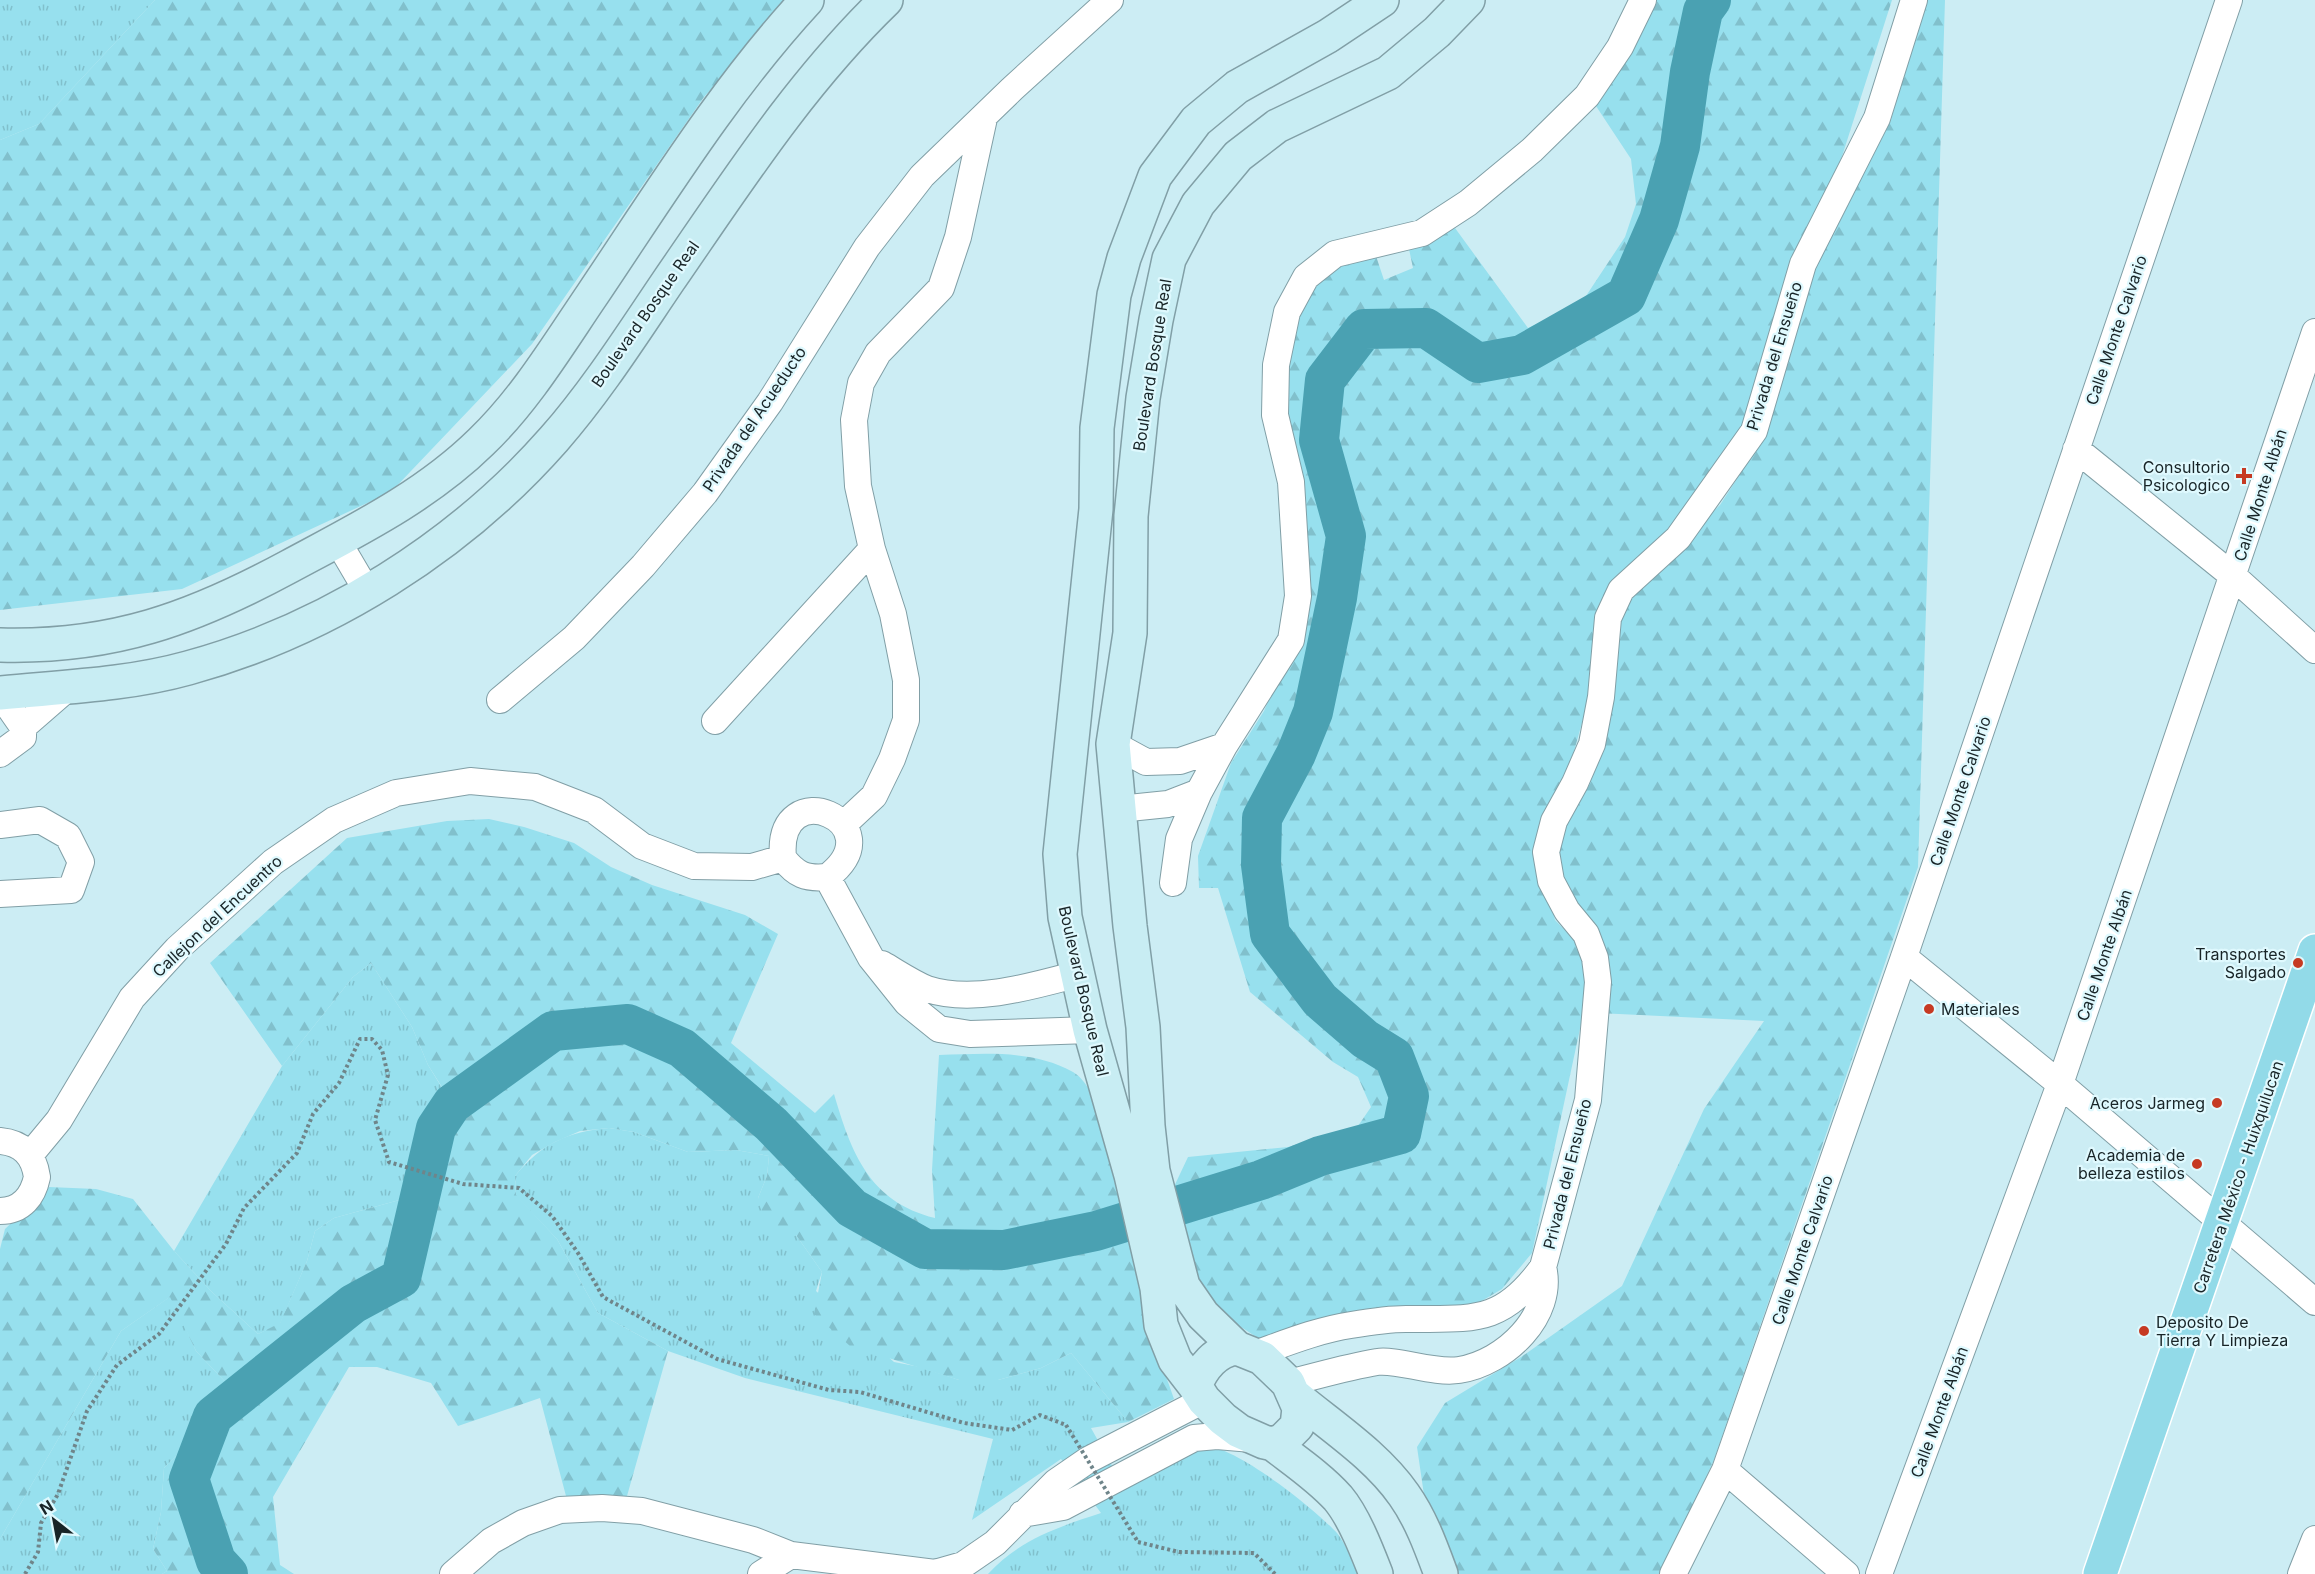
<svg xmlns="http://www.w3.org/2000/svg" width="2315" height="1574" font-family="Inter,sans-serif">
<style>
.grass{fill:url(#grass-tufts)}
.forest{fill:url(#forest-firs)}
.lines{fill:none;stroke-linecap:round;stroke-linejoin:round}
.river{stroke:#4aa1b2;stroke-width:40}
.street-casing{stroke:#819fa6;stroke-width:28}
.secondary-casing{stroke:#819fa6;stroke-width:36}
.primary-casing{stroke:#fff;stroke-width:36}
.path{stroke:#6f858a;stroke-width:4;stroke-dasharray:3 3;stroke-linecap:butt}
.street{stroke:#fff;stroke-width:26}
.secondary{stroke:#c8edf3;stroke-width:33}
.primary{stroke:#92dae8;stroke-width:33}
.path-bridge{stroke:#6f858a;stroke-width:4;stroke-dasharray:3 3;stroke-linecap:butt}
.poi-dot{fill:#c63a23;stroke:#dff9fe;stroke-width:2}
.labels{text-anchor:middle;stroke-width:4.5;stroke-linejoin:round;paint-order:stroke}
.street-label{font-size:16px;fill:#182427;stroke:#dff9fe}
.poi-label{font-size:16px;fill:#182427;stroke:#dff9fe;text-anchor:end}
</style>
<defs>
<pattern id="grass-tufts" width="24" height="20" patternUnits="userSpaceOnUse" patternTransform="scale(1.5)"><rect width="24" height="20" fill="#97e0ee"/><path d="M3 7l-1-3M5 7V3M7 7l1-3M15 17l-1-3M17 17v-4M19 17l1-3" fill="none" stroke="#81c0cc"/></pattern>
<pattern id="forest-firs" width="22" height="20" patternUnits="userSpaceOnUse" patternTransform="scale(1.5)"><rect width="22" height="20" fill="#97e0ee"/><path d="M5 1l3.5 6h-7zM16 11l3.5 6h-7z" fill="#81c0cc"/></pattern>
</defs>
<rect width="100%" height="100%" fill="#ccedf4"/>
<path class="grass" d="M0,0H155L39,124L0,140Z
M371,963L412,1027L428,1065L452,1104L436,1128L414,1196L334,1218L315,1231L307,1261L280,1324L258,1334L212,1292L174,1251L282,1066L353,977Z
M609,1128L634,1132L688,1152L736,1150L769,1156L767,1176L758,1198L796,1235L822,1272L816,1291L894,1362L920,1367L959,1380H998L1041,1368L1071,1353L1128,1422L1091,1428L1125,1489C1149,1476 1173,1453 1200,1446C1230,1440 1317,1511 1337,1533C1346,1544 1352,1561 1358,1574H988C1019,1540 1058,1527 1101,1513L1061,1459L972,1520L993,1439L745,1378L668,1351L598,1313L557,1239L516,1196L515,1176C542,1143 567,1132 609,1128Z
M171,1296L196,1351L233,1390L195,1438L164,1468L161,1512L153,1549L167,1571L162,1574H0V1539L121,1331Z"/>
<path class="forest" d="M155,0H792L704,97L532,344L391,492L182,589L0,610V140L39,124Z
M1653,0H1892L1829,197L1749,426L1598,621L1592,687L1571,762L1539,854L1555,920L1580,946L1590,982L1532,1253L1502,1289L1463,1312L1264,1342L1212,1308L1187,1263L1171,1193L1188,1157L1288,1147L1358,1126L1371,1107L1358,1077L1333,1062L1250,992L1218,888H1199L1198,856L1231,763L1264,711L1307,610L1304,479L1281,400L1300,296L1334,263L1376,256L1384,280L1413,268L1409,249L1455,228L1528,328L1582,302L1625,237L1636,204L1631,159L1594,103Z
M1923,0H1945L1918,867L1714,1460L1661,1574H1454V1566L1424,1495L1417,1447L1445,1403L1521,1357L1622,1286L1704,1109L1764,1021L1598,1013L1556,863L1616,616L1639,578L1666,557L1720,505L1757,448L1810,279L1891,120Z
M489,819L524,827L574,843L611,867L652,885L745,915L778,934L731,1043L815,1113L834,1094C851,1152 869,1202 935,1218L932,1170L939,1055C984,1054 1032,1049 1073,1072C1117,1097 1140,1290 1154,1343C1160,1362 1168,1381 1174,1399L1128,1422L1071,1353L1041,1368L998,1380H959L850,1346L814,1314L822,1272L796,1235L779,1241L765,1223L758,1198L767,1176L769,1156L736,1150L688,1152L634,1132L609,1128L580,1131L555,1142L532,1155L515,1176L516,1195L557,1239L598,1313L668,1351L627,1496H566L540,1398L458,1426L431,1383L377,1367H349L273,1497L280,1565L294,1574H162L167,1571L153,1549L161,1512L164,1468L195,1438L233,1390L196,1351L170,1297L121,1331L0,1539V1249L5,1229L49,1187L96,1189L133,1199L174,1251L212,1292L258,1334L280,1323L307,1261L315,1231L334,1218L414,1196L436,1128L452,1103L428,1065L412,1027L371,963L353,977L282,1066L210,963L347,838L447,821Z"/>
<g class="lines">
<path class="river" d="M228,1574L216,1561L189,1479L213,1416L353,1304L401,1278L436,1128L452,1104L553,1031L628,1024L682,1048L771,1124L852,1208L925,1249L1004,1250L1096,1231L1261,1180L1320,1156L1401,1134L1409,1096L1394,1057L1365,1039L1320,1000L1270,934L1261,865L1262,818L1296,754L1313,712L1337,598L1346,536L1319,440L1325,380L1364,329L1426,328L1478,363L1522,355L1626,296L1659,220L1680,146L1690,72L1703,11L1711,0"/>
<g class="street-casing">
<path id="street" d="M2076,449L2233,576L2315,650
M337,540L367,591
M0,694L23,727V737L0,754
M500,700L574,638L643,566L705,493L770,402L867,247L922,176L1012,89L1110,0
M715,721L872,549
M23,727L69,687
M1113,744L1146,762L1180,761L1224,746
M1119,809L1168,804L1199,792
M844,824L874,796L892,759L906,720V680L893,614L872,549L858,486L854,420L861,383L878,353L941,288L958,237L984,118
M0,825L40,820L68,836L81,862L71,890L0,894
M783,858C775,770 898,823 827,877
M783,858C796,875 806,879 827,877
M827,877L871,958L907,1003L939,1029L970,1034L1090,1030
M1173,883L1179,839L1199,792L1224,746L1291,640L1298,596L1291,482L1275,415L1276,365L1287,312L1306,277L1335,254L1422,233L1468,203L1532,150L1587,96L1620,47L1643,0
M1904,957L2060,1084L2315,1302
M882,964C896,972 912,983 927,989C973,1004 1033,986 1078,974
M0,1141C22,1143 34,1155 37,1177C33,1196 22,1211 0,1211
M30,1155L59,1120L132,998L177,949L273,862L334,820L396,793L470,781L535,787L594,810L642,846L694,866L752,867L783,858
M1255,1354C1286,1343 1318,1330 1351,1325C1369,1322 1388,1319 1406,1319C1471,1318 1501,1326 1543,1267L1588,1100L1598,982L1595,958L1586,934L1567,911L1551,881L1546,852L1554,821L1575,783L1592,744L1601,697L1608,618L1621,590L1678,538L1754,431L1803,264L1877,118L1914,0
M1288,1383C1317,1376 1347,1367 1377,1362C1398,1359 1433,1374 1459,1370C1505,1363 1555,1315 1543,1267
M1725,1470L1846,1574
M1022,1514L1063,1507L1194,1438L1217,1436L1252,1439
M453,1574L491,1541L523,1523L560,1510L602,1508L642,1511L753,1540L791,1555L935,1573L963,1565L995,1543L1056,1482L1088,1460L1204,1400
M761,1574L791,1555
M1673,1574L1725,1470L1904,957L2229,0
M1879,1574L2060,1084L2315,332
M2301,1574L2315,1539"/>
</g>
<g class="secondary-casing">
<path id="secondary" d="M0,645C112,648 192,619 290,566C357,530 426,496 481,442C525,400 558,345 592,295C660,194 724,90 807,0
M0,693C62,687 127,685 188,668C327,630 459,547 554,439C597,390 633,333 669,280C736,183 800,83 886,0
M1237,1348C1216,1350 1202,1368 1195,1386L1204,1400L1223,1419L1239,1431L1264,1442L1273,1444L1283,1440L1297,1426L1299,1408L1288,1383L1262,1358L1237,1348L1203,1315L1183,1286L1153,1171L1148,1126L1143,1027L1130,926L1113,744L1130,633L1131,516L1143,398L1156,320L1169,259L1198,204L1238,156L1277,126L1388,73L1437,32L1468,0
M1195,1386L1175,1360L1161,1325L1157,1288L1131,1175L1090,1030L1065,917L1060,854L1096,509L1097,428L1114,295L1124,258L1155,176L1196,121L1237,87L1328,36L1382,0
M1295,1396C1332,1427 1376,1455 1404,1495C1421,1519 1431,1547 1441,1574
M1273,1444C1295,1461 1319,1477 1338,1498C1354,1517 1367,1551 1376,1574"/>
</g>
<g class="primary-casing">
<path id="primary" d="M2100,1574L2315,951"/>
</g>
<path class="path" d="M1138,1542L1179,1552L1254,1553L1275,1574
M25,1574L38,1552L41,1523L58,1494L87,1411L117,1365L159,1334L226,1244L244,1208L297,1153L313,1114L339,1083L360,1039H372L382,1050L388,1075L375,1120L389,1162L463,1184L519,1188L552,1216L578,1253L603,1297L717,1359L829,1390L860,1392L964,1423L1012,1430L1040,1415L1066,1425"/>
<use href="#street" class="street"/>
<use href="#secondary" class="secondary"/>
<use href="#primary" class="primary"/>
<path class="path-bridge" d="M1066,1425L1138,1542"/>
</g>
<g class="poi-dot">
<path d="M2241 467h6v6h6v6h-6v6h-6v-6h-6v-6h6z"/>
<circle cx="2298" cy="963" r="6"/>
<circle cx="1929" cy="1009" r="6"/>
<circle cx="2217" cy="1103" r="6"/>
<circle cx="2197" cy="1164" r="6"/>
<circle cx="2144" cy="1331" r="6"/>
</g>
<g class="labels">
<g class="street-label">
<text transform="translate(645 314) rotate(-55)" y="6">Boulevard Bosque Real</text>
<text transform="translate(2116 330) rotate(-71)" y="6">Calle Monte Calvario</text>
<text transform="translate(1774 356) rotate(-73)" y="6">Privada del Ensueño</text>
<text transform="translate(1152 365) rotate(-81)" y="6">Boulevard Bosque Real</text>
<text transform="translate(754 419) rotate(-56)" y="6">Privada del Acueducto</text>
<text transform="translate(2260 495) rotate(-72)" y="6">Calle Monte Albán</text>
<text transform="translate(1960 791) rotate(-71)" y="6">Calle Monte Calvario</text>
<text transform="translate(217 916) rotate(-43)" y="6">Callejon del Encuentro</text>
<text transform="translate(2104 955) rotate(-71)" y="6">Calle Monte Albán</text>
<text transform="translate(1084 991) rotate(77)" y="6">Boulevard Bosque Real</text>
<text transform="translate(1567 1174) rotate(-76)" y="6">Privada del Ensueño</text>
<text transform="translate(2238 1177) rotate(-71)" y="6">Carretera México - Huixquilucan</text>
<text transform="translate(1802 1250) rotate(-71)" y="6">Calle Monte Calvario</text>
<text transform="translate(1939 1412) rotate(-70)" y="6">Calle Monte Albán</text>
</g>
<g class="poi-label">
<text x="2230" y="473">Consultorio<tspan x="2230" dy="18">Psicologico</tspan></text>
<text x="2286" y="960">Transportes<tspan x="2286" dy="18">Salgado</tspan></text>
<text x="1941" y="1015" text-anchor="start">Materiales</text>
<text x="2205" y="1109">Aceros Jarmeg</text>
<text x="2185" y="1161">Academia de<tspan x="2185" dy="18">belleza estilos</tspan></text>
<text x="2156" y="1328" text-anchor="start">Deposito De<tspan x="2156" dy="18">Tierra Y Limpieza</tspan></text>
</g>
</g>
<g transform="translate(54 1520) rotate(329)" stroke="#dff9fe" stroke-width="4.5" paint-order="stroke">
<path d="M0-4.5L10 22L0 15L-10 22Z" fill="#182427"/>
<text y="-9" font-size="16" font-weight="bold" text-anchor="middle" fill="#182427">N</text>
</g>
</svg>
